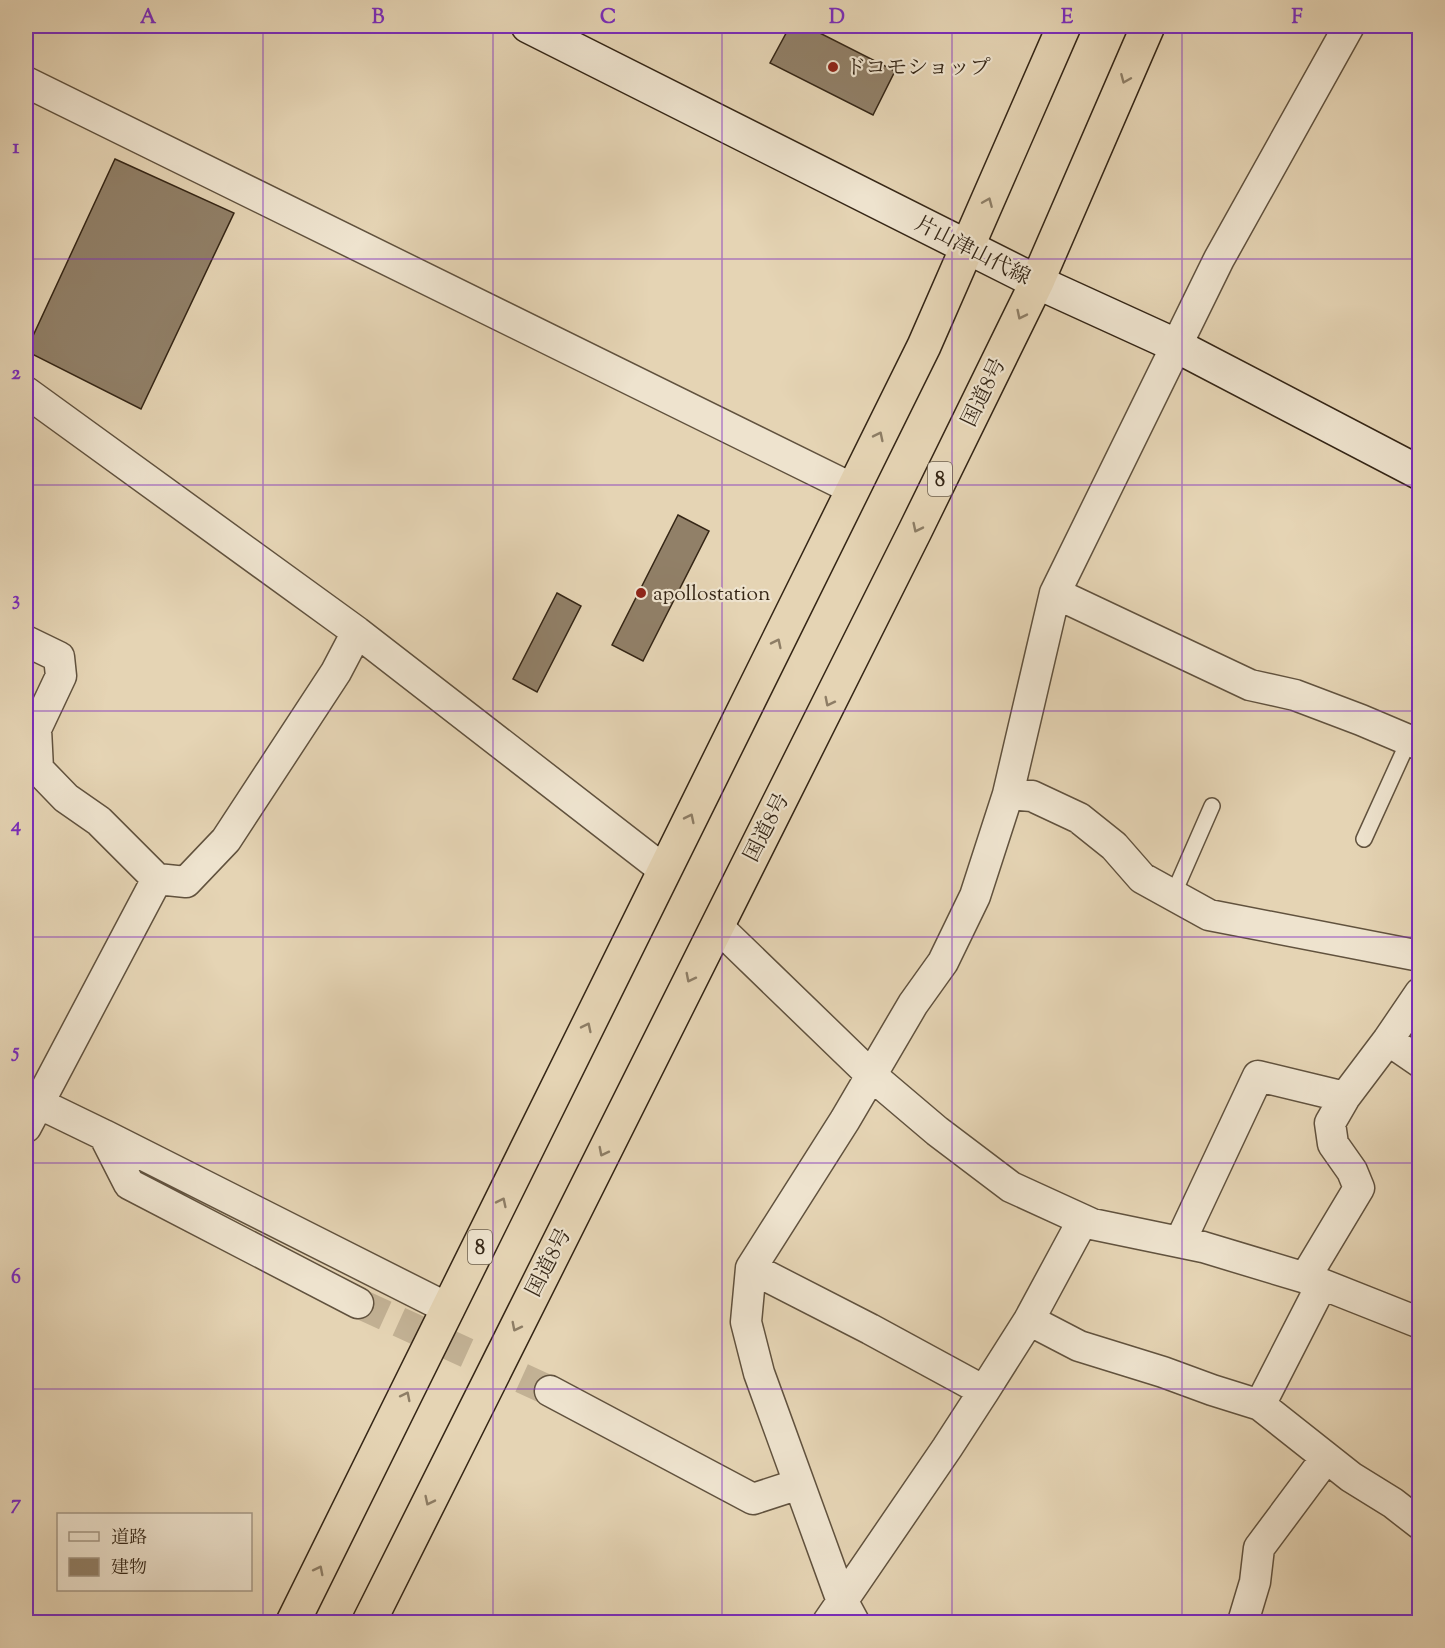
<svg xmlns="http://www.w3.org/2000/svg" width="1445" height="1648" font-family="'Sorts Mill Goudy','Noto Serif JP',serif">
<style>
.building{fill:#918068;stroke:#352616;stroke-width:1.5}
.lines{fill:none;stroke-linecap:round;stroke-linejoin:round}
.minor-tunnel{stroke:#c2b194;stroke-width:30;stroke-dasharray:30 15;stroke-linecap:butt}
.service-casing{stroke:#61523e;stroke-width:18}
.minor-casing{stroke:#61523e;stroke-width:33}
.secondary-casing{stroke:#352616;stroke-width:36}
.trunk-casing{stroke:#352616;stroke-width:36}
.service{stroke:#eee3ce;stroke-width:15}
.minor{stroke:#eee3ce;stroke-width:30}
.secondary{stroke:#eee3ce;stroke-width:33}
.trunk{stroke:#e5d4b4;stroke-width:33}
.oneway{stroke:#8d7d65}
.grid{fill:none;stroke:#7b2cbf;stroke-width:1.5;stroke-opacity:0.55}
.poi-dot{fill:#8f2418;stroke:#eee3ce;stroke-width:2}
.labels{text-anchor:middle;stroke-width:4.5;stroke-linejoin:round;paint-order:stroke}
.shield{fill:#eee3ce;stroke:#6c5f4d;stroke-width:1.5}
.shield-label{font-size:20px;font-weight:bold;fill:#352616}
.poi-label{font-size:21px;fill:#352616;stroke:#eee3ce;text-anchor:start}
.street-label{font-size:21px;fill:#352616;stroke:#eee3ce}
.neatline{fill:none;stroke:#7b2cbf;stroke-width:2}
.grid-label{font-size:20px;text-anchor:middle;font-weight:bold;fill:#7b2cbf}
</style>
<rect width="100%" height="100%" fill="#e5d4b4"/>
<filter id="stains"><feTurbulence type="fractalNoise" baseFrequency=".00333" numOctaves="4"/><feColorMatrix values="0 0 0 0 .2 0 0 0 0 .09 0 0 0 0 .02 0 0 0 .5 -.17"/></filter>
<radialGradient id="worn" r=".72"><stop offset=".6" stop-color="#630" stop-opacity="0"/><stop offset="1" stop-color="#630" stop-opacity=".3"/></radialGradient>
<path class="building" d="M790,26H806L895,71L873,115L770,63Z
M115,159L234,213L141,409L26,351Z
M678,515L709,531L643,661L612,645Z
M557,593L581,606L537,692L513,679Z"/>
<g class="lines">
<path class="minor-tunnel" d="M358,1303L550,1391"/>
<g class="service-casing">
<path id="service" d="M1364,839L1409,740
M1173,895L1212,806"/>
</g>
<g class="minor-casing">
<path id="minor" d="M26,82L853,489
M26,392L357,632L664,870
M1055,593L1250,685L1295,695L1361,720L1420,745
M26,641L59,657L61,676L36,729L38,769L66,798L99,821L157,879L186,882L226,840L336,672L357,632
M1008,794L1032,796L1079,818L1114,846L1142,878L1209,915L1420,956
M717,926L871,1075L937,1131L1011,1187L1092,1224L1203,1247L1309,1279L1420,1323
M1388,1040L1420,1062
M38,1103L104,1135L129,1184L358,1303
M26,1127L157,879
M104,1135L449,1309
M1180,1242L1258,1076L1345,1097
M751,1268L870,1329L984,1391
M1305,1278L1359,1188L1352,1171L1333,1144L1330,1123L1345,1097L1388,1040L1420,993
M1029,1320L1079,1346L1163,1372L1212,1390L1260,1405L1351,1477L1393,1503L1420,1524
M550,1391L753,1499L799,1484
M1260,1405L1322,1284
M828,1622L947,1448L984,1391L1029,1320L1083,1220
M854,1622L840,1596L759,1373L746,1322L751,1268L845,1120L913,1004L943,962L975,896L1008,794L1055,593L1219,259L1349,26
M1243,1622L1255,1582L1259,1548L1326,1458"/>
</g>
<g class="secondary-casing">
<path id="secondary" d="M528,26L1037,282L1175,345L1420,473"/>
</g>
<g class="trunk-casing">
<path id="trunk" d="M293,1622L924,346L1064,26
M369,1622L915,531L1037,282L1148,26"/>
</g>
<use href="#service" class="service"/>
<use href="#minor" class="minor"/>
<use href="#secondary" class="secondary"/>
<use href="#trunk" class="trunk"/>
</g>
<defs><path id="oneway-chevron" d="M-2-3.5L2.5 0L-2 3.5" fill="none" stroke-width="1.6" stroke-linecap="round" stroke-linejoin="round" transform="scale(1.5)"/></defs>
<g class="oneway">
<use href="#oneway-chevron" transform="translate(1125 79) rotate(113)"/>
<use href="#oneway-chevron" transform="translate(988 202) rotate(-67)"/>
<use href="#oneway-chevron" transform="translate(1021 315) rotate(116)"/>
<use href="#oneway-chevron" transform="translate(879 436) rotate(-64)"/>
<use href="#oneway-chevron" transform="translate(917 528) rotate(116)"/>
<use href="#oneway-chevron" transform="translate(777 643) rotate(-64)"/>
<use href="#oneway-chevron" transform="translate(829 702) rotate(117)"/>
<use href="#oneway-chevron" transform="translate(690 818) rotate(-64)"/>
<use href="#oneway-chevron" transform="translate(690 978) rotate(117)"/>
<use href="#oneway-chevron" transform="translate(587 1027) rotate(-64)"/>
<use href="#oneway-chevron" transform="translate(603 1152) rotate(117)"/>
<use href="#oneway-chevron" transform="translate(502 1202) rotate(-64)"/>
<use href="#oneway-chevron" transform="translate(516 1327) rotate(117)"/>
<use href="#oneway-chevron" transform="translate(406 1396) rotate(-63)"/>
<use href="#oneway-chevron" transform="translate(429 1501) rotate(116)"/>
<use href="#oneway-chevron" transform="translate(319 1570) rotate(-63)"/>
</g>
<path class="grid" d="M263,26V1622M493,26V1622M722,26V1622M952,26V1622M1182,26V1622M26,259H1420M26,485H1420M26,711H1420M26,937H1420M26,1163H1420M26,1389H1420"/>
<g class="poi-dot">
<circle cx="833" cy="67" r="6"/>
<circle cx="641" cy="593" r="6"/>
</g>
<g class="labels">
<g class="shield">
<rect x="928" y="462" width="24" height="34" rx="4.5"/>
<rect x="468" y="1230" width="24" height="34" rx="4.5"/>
</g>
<g class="shield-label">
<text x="940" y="486">8</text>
<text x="480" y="1254">8</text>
</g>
<g class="poi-label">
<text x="845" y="74">ドコモショップ</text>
<text x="653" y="600">apollostation</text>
</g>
<g class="street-label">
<text transform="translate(973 250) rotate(27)" y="7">片山津山代線</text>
<text transform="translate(983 392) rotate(-64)" y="7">国道8号</text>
<text transform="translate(766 827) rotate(-63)" y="7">国道8号</text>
<text transform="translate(548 1262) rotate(-63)" y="7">国道8号</text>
</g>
</g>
<rect width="1445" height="1648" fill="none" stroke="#e5d4b4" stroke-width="66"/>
<rect x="57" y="1513" width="195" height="78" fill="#eee3ce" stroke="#a49784" stroke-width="1.5"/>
<rect x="69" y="1532" width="30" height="9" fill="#eee3ce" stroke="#a49784" stroke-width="1.5"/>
<text x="111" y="1543" font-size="18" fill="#352616">道路</text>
<rect x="69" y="1558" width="30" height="18" fill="#918068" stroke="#a49784" stroke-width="1.5"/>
<text x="111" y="1573" font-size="18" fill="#352616">建物</text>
<rect x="33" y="33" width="1379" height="1582" class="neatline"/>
<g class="grid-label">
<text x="148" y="23">A</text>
<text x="378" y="23">B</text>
<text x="608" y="23">C</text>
<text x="837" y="23">D</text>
<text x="1067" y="23">E</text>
<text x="1297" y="23">F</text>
<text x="16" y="153">1</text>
<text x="16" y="379">2</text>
<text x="16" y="605">3</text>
<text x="16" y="831">4</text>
<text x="16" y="1057">5</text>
<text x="16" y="1283">6</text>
<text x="16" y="1509">7</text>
</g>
<rect width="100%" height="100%" filter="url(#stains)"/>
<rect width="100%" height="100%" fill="url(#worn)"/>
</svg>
